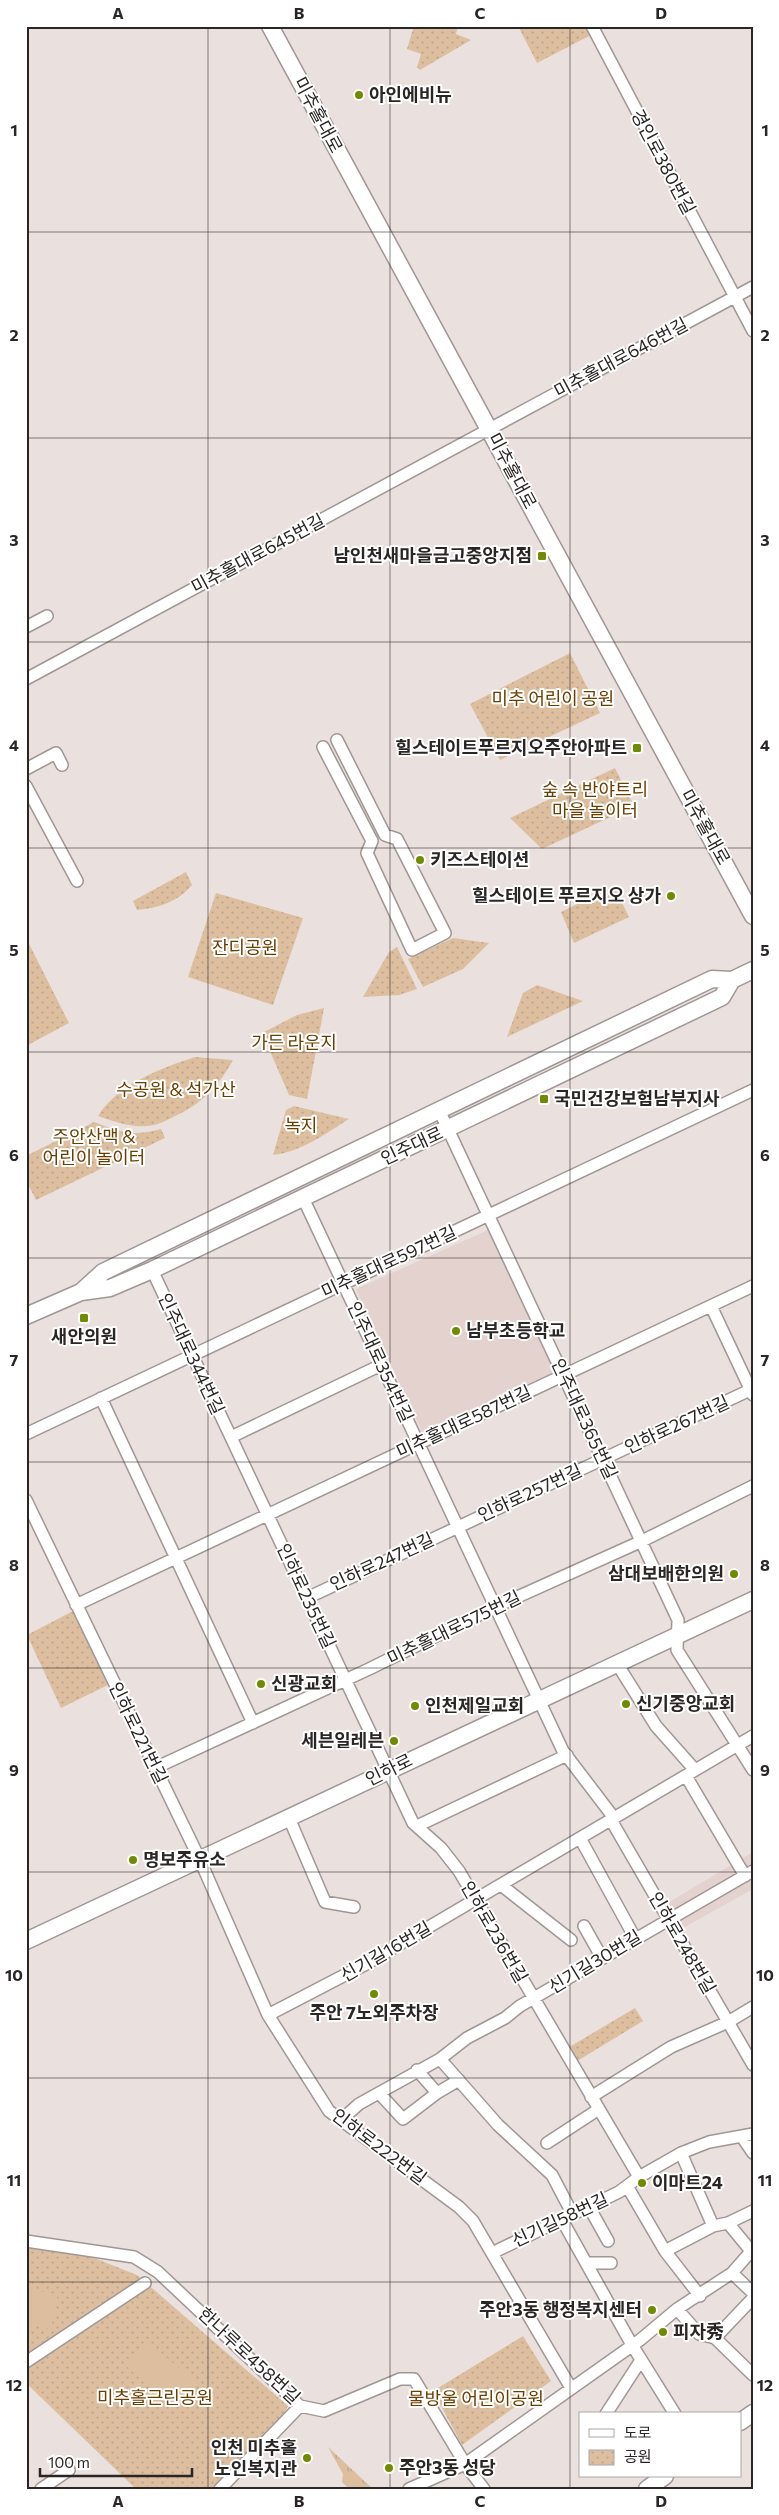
<svg xmlns="http://www.w3.org/2000/svg" width="779" height="2515" font-family="Commissioner,'Noto Sans KR',sans-serif">
<style>
.built{fill:#e3d2ce}
.grass{fill:url(#grass-tufts)}
.park{fill:url(#park-dots)}
.garden{fill:#ddbfa0}
.lines{fill:none;stroke-linecap:round;stroke-linejoin:round}
.street-casing{stroke:#a09795;stroke-width:14}
.secondary-casing{stroke:#a09795;stroke-width:19}
.street{stroke:#fff;stroke-width:11}
.secondary{stroke:#fff;stroke-width:16}
.grid{fill:none;stroke:#2a2625;stroke-width:1;stroke-opacity:0.55}
.poi-dot{fill:#708b01;stroke:#fff;stroke-width:2}
.labels{text-anchor:middle;stroke-width:4;stroke-linejoin:round;paint-order:stroke}
.poi-label{font-size:18px;font-weight:bold;fill:#2a2625;stroke:#fff;text-anchor:start}
.street-label{font-size:18px;fill:#2a2625;stroke:#fff}
.park-label{font-size:18px;fill:#693f00;stroke:#fff}
.neatline{fill:none;stroke:#2a2625;stroke-width:2}
.grid-label{font-size:16px;text-anchor:middle;font-weight:bold;fill:#2a2625}
</style>
<defs>
<pattern id="grass-tufts" width="24" height="20" patternUnits="userSpaceOnUse" patternTransform="scale(1.25)"><rect width="24" height="20" fill="#ddbfa0"/><path d="M3 7l-1-3M5 7V3M7 7l1-3M15 17l-1-3M17 17v-4M19 17l1-3" fill="none" stroke="#bea48a"/></pattern>
<pattern id="park-dots" width="8" height="8" patternUnits="userSpaceOnUse" patternTransform="scale(1.25)"><rect width="8" height="8" fill="#ddbfa0"/><path d="M2 2h.1M6 6h.1" fill="none" stroke="#bea48a" stroke-width="1.8" stroke-linecap="round"/></pattern>
</defs>
<rect width="100%" height="100%" fill="#eae0dd"/>
<path class="built" d="M488,1230L556,1373L424,1436L356,1289Z
M753,1852V1889L674,1933L661,1907Z"/>
<path class="grass" d="M328,2447L373,2489H349L342,2482L343,2474Z"/>
<path class="park" d="M414,26H458L456,34L471,40L420,70L417,67L421,54L407,49Z
M518,26H589L593,34L537,63Z
M570,653L600,713L500,760L470,704Z
M615,768L634,806L542,849L510,818Z
M186,872L192,885C178,902 158,908 137,910L133,901Z
M614,886L629,917L574,943L561,912Z
M216,893L303,918L273,1005L188,977Z
M26,938L69,1023L26,1046Z
M453,938L489,943L463,969L423,987L408,959Z
M397,947L417,989L399,995L363,997L389,952Z
M537,985L583,1001L507,1037L523,993Z
M324,1008L307,1099L289,1095L262,1033L297,1015Z
M195,1057L233,1060C218,1087 202,1104 173,1117C166,1121 155,1126 147,1126C131,1128 113,1121 98,1116C117,1085 161,1068 195,1057Z
M294,1106L349,1119C325,1134 301,1152 273,1155L286,1110Z
M94,1122C120,1132 132,1137 161,1129L165,1138L36,1200L26,1180V1156Z
M73,1611L108,1685L61,1708L27,1635Z
M635,2008L643,2021L574,2063L566,2049Z
M26,2248L89,2256L137,2275L288,2406L275,2430L217,2489H136L26,2383Z
M523,2336L551,2381L462,2445L433,2391Z"/>
<path class="garden" d="M26,2290L58,2294L51,2329L26,2324Z
M147,2341L199,2385L174,2409L125,2365Z"/>
<g class="lines">
<g class="street-casing">
<path id="street" d="M592,26L753,331
M26,627L47,616
M26,679L753,287
M323,747L372,841L367,853L412,950L445,933L397,839L385,835L337,740
M26,769L56,753L62,765
M26,786L77,881
M439,1110L678,1620L677,1650L753,1770
M303,1198L563,1751L611,1814L613,1819
M152,1270L413,1823L441,1848L459,1871L639,2177
M711,1306L753,1395
M101,1398L253,1723
M26,1434L753,1090
M231,1437L381,1365
M26,1500L200,1860L268,2015L329,2111L459,2207L473,2221L571,2388
M307,1598L750,1390
M76,1605L753,1286
M616,1662L656,1726L695,1770
M155,1768L369,1669L495,1607L642,1541L753,1486
M686,1776L745,1876
M289,1818L325,1902L354,1907
M611,1820L753,2065
M417,1826L567,1755
M580,1838L635,1938
M501,1885L571,1940
M584,1926L602,1958
M268,2015L366,1964L753,1736
M440,2059L498,2125L552,2175L573,2215
M417,2070L437,2093
M379,2093L403,2119L437,2093L459,2080
M591,2097L671,2047L728,2022L753,2007
M341,2120L359,2104L440,2059L467,2038L505,2018L520,2006L753,1871
M742,2137L753,2153
M547,2143L599,2109
M681,2153L713,2226
M627,2186L665,2251L700,2296
M589,2207L608,2241
M562,2220L632,2345L675,2414
M728,2223L751,2251
M26,2241L134,2257L158,2272L300,2406L324,2411L400,2379H414L467,2467L484,2489
M665,2251L713,2226L728,2223L753,2211
M492,2253L619,2192L639,2177L681,2153L709,2142L753,2134
M586,2263H611
M732,2273L753,2293
M677,2309L699,2334L715,2338L753,2375
M715,2338L753,2298
M26,2362L145,2283
M606,2414L641,2360
M41,2489L69,2470
M220,2489L300,2406
M409,2489L465,2464L640,2340L677,2309L732,2273L753,2249"/>
</g>
<g class="secondary-casing">
<path id="secondary" d="M270,26L753,916
M81,1292L103,1272L712,979L732,980L753,970
M26,1316L81,1292L110,1288L152,1270L722,997L732,980
M26,1941L753,1600
M740,2422L753,2413
M647,2489L665,2476"/>
</g>
<use href="#street" class="street"/>
<use href="#secondary" class="secondary"/>
</g>
<path class="grid" d="M208,26V2489M390,26V2489M570,26V2489M26,232H753M26,438H753M26,642H753M26,848H753M26,1052H753M26,1258H753M26,1462H753M26,1668H753M26,1872H753M26,2078H753M26,2282H753"/>
<g class="poi-dot">
<circle cx="359" cy="95" r="5"/>
<rect x="537" y="551" width="10" height="10" rx="2.5"/>
<rect x="632" y="743" width="10" height="10" rx="2.5"/>
<circle cx="420" cy="860" r="5"/>
<circle cx="671" cy="896" r="5"/>
<rect x="539" y="1094" width="10" height="10" rx="2.5"/>
<rect x="79" y="1313" width="10" height="10" rx="2.5"/>
<circle cx="456" cy="1331" r="5"/>
<circle cx="734" cy="1574" r="5"/>
<circle cx="261" cy="1684" r="5"/>
<circle cx="626" cy="1704" r="5"/>
<circle cx="415" cy="1706" r="5"/>
<circle cx="394" cy="1741" r="5"/>
<circle cx="133" cy="1860" r="5"/>
<circle cx="374" cy="1994" r="5"/>
<circle cx="642" cy="2183" r="5"/>
<circle cx="652" cy="2310" r="5"/>
<circle cx="663" cy="2332" r="5"/>
<circle cx="307" cy="2458" r="5"/>
<circle cx="389" cy="2468" r="5"/>
</g>
<g class="labels">
<g class="poi-label">
<text x="369" y="101">아인에비뉴</text>
<text x="532" y="562" text-anchor="end">남인천새마을금고중앙지점</text>
<text x="627" y="754" text-anchor="end">힐스테이트푸르지오주안아파트</text>
<text x="430" y="866">키즈스테이션</text>
<text x="661" y="902" text-anchor="end">힐스테이트 푸르지오 상가</text>
<text x="554" y="1105">국민건강보험남부지사</text>
<text x="466" y="1337">남부초등학교</text>
<text x="84" y="1343" text-anchor="middle">새안의원</text>
<text x="724" y="1580" text-anchor="end">삼대보배한의원</text>
<text x="271" y="1690">신광교회</text>
<text x="636" y="1710">신기중앙교회</text>
<text x="425" y="1712">인천제일교회</text>
<text x="384" y="1747" text-anchor="end">세븐일레븐</text>
<text x="143" y="1866">명보주유소</text>
<text x="374" y="2019" text-anchor="middle">주안 7노외주차장</text>
<text x="652" y="2189">이마트24</text>
<text x="642" y="2316" text-anchor="end">주안3동 행정복지센터</text>
<text x="673" y="2338">피자秀</text>
<text x="297" y="2454" text-anchor="end">인천 미추홀<tspan x="297" dy="21">노인복지관</tspan></text>
<text x="399" y="2474">주안3동 성당</text>
</g>
<g class="street-label">
<text transform="translate(318 115) rotate(62)" y="6">미추홀대로</text>
<text transform="translate(663 162) rotate(62)" y="6">경인로380번길</text>
<text transform="translate(621 358) rotate(-28)" y="6">미추홀대로646번길</text>
<text transform="translate(512 471) rotate(62)" y="6">미추홀대로</text>
<text transform="translate(258 554) rotate(-28)" y="6">미추홀대로645번길</text>
<text transform="translate(705 827) rotate(61)" y="6">미추홀대로</text>
<text transform="translate(412 1146) rotate(-25)" y="6">인주대로</text>
<text transform="translate(389 1262) rotate(-25)" y="6">미추홀대로597번길</text>
<text transform="translate(191 1354) rotate(65)" y="6">인주대로344번길</text>
<text transform="translate(380 1362) rotate(65)" y="6">인주대로354번길</text>
<text transform="translate(584 1419) rotate(65)" y="6">인주대로365번길</text>
<text transform="translate(464 1422) rotate(-25)" y="6">미추홀대로587번길</text>
<text transform="translate(677 1425) rotate(-25)" y="6">인하로267번길</text>
<text transform="translate(530 1493) rotate(-25)" y="6">인하로257번길</text>
<text transform="translate(382 1562) rotate(-25)" y="6">인하로247번길</text>
<text transform="translate(306 1596) rotate(65)" y="6">인하로235번길</text>
<text transform="translate(454 1628) rotate(-26)" y="6">미추홀대로575번길</text>
<text transform="translate(138 1733) rotate(64)" y="6">인하로221번길</text>
<text transform="translate(389 1770) rotate(-26)" y="6">인하로</text>
<text transform="translate(494 1932) rotate(60)" y="6">인하로236번길</text>
<text transform="translate(682 1943) rotate(60)" y="6">인하로248번길</text>
<text transform="translate(386 1952) rotate(-30)" y="6">신기길16번길</text>
<text transform="translate(595 1962) rotate(-31)" y="6">신기길30번길</text>
<text transform="translate(379 2147) rotate(37)" y="6">인하로222번길</text>
<text transform="translate(560 2220) rotate(-25)" y="6">신기길58번길</text>
<text transform="translate(249 2356) rotate(43)" y="6">한나루로458번길</text>
</g>
<g class="park-label">
<text x="553" y="705">미추 어린이 공원</text>
<text x="595" y="796">숲 속 반야트리<tspan x="595" dy="21">마을 놀이터</tspan></text>
<text x="245" y="954">잔디공원</text>
<text x="294" y="1049">가든 라운지</text>
<text x="176" y="1096">수공원 &amp; 석가산</text>
<text x="301" y="1132">녹지</text>
<text x="94" y="1143">주안산맥 &amp;<tspan x="94" dy="21">어린이 놀이터</tspan></text>
<text x="155" y="2404">미추홀근린공원</text>
<text x="476" y="2405">물방울 어린이공원</text>
</g>
</g>
<rect width="779" height="2515" fill="none" stroke="#ffffff" stroke-width="55"/>
<rect x="579" y="2412" width="162" height="65" fill="#ffffff" stroke="#aaa8a8"/>
<rect x="589" y="2429" width="25" height="8" fill="#ffffff" stroke="#aaa8a8"/>
<text x="624" y="2438" font-size="15" fill="#2a2625">도로</text>
<rect x="589" y="2450" width="25" height="15" fill="url(#park-dots)" stroke="#aaa8a8"/>
<text x="624" y="2462" font-size="15" fill="#2a2625">공원</text>
<path d="M40 2468v8h152v-8" fill="none" stroke="#2a2625" stroke-width="2.5"/>
<text x="48" y="2468" font-size="15" fill="#2a2625" stroke="#ffffff" stroke-width="4" paint-order="stroke">100 m</text>
<rect x="28" y="28" width="724" height="2460" class="neatline"/>
<g class="grid-label">
<text x="118" y="19">A</text>
<text x="299" y="19">B</text>
<text x="480" y="19">C</text>
<text x="661" y="19">D</text>
<text x="14" y="136">1</text>
<text x="765" y="136">1</text>
<text x="14" y="341">2</text>
<text x="765" y="341">2</text>
<text x="14" y="546">3</text>
<text x="765" y="546">3</text>
<text x="14" y="751">4</text>
<text x="765" y="751">4</text>
<text x="14" y="956">5</text>
<text x="765" y="956">5</text>
<text x="14" y="1161">6</text>
<text x="765" y="1161">6</text>
<text x="14" y="1366">7</text>
<text x="765" y="1366">7</text>
<text x="14" y="1571">8</text>
<text x="765" y="1571">8</text>
<text x="14" y="1776">9</text>
<text x="765" y="1776">9</text>
<text x="14" y="1981">10</text>
<text x="765" y="1981">10</text>
<text x="14" y="2186">11</text>
<text x="765" y="2186">11</text>
<text x="14" y="2391">12</text>
<text x="765" y="2391">12</text>
<text x="118" y="2507">A</text>
<text x="299" y="2507">B</text>
<text x="480" y="2507">C</text>
<text x="661" y="2507">D</text>
</g>
</svg>
